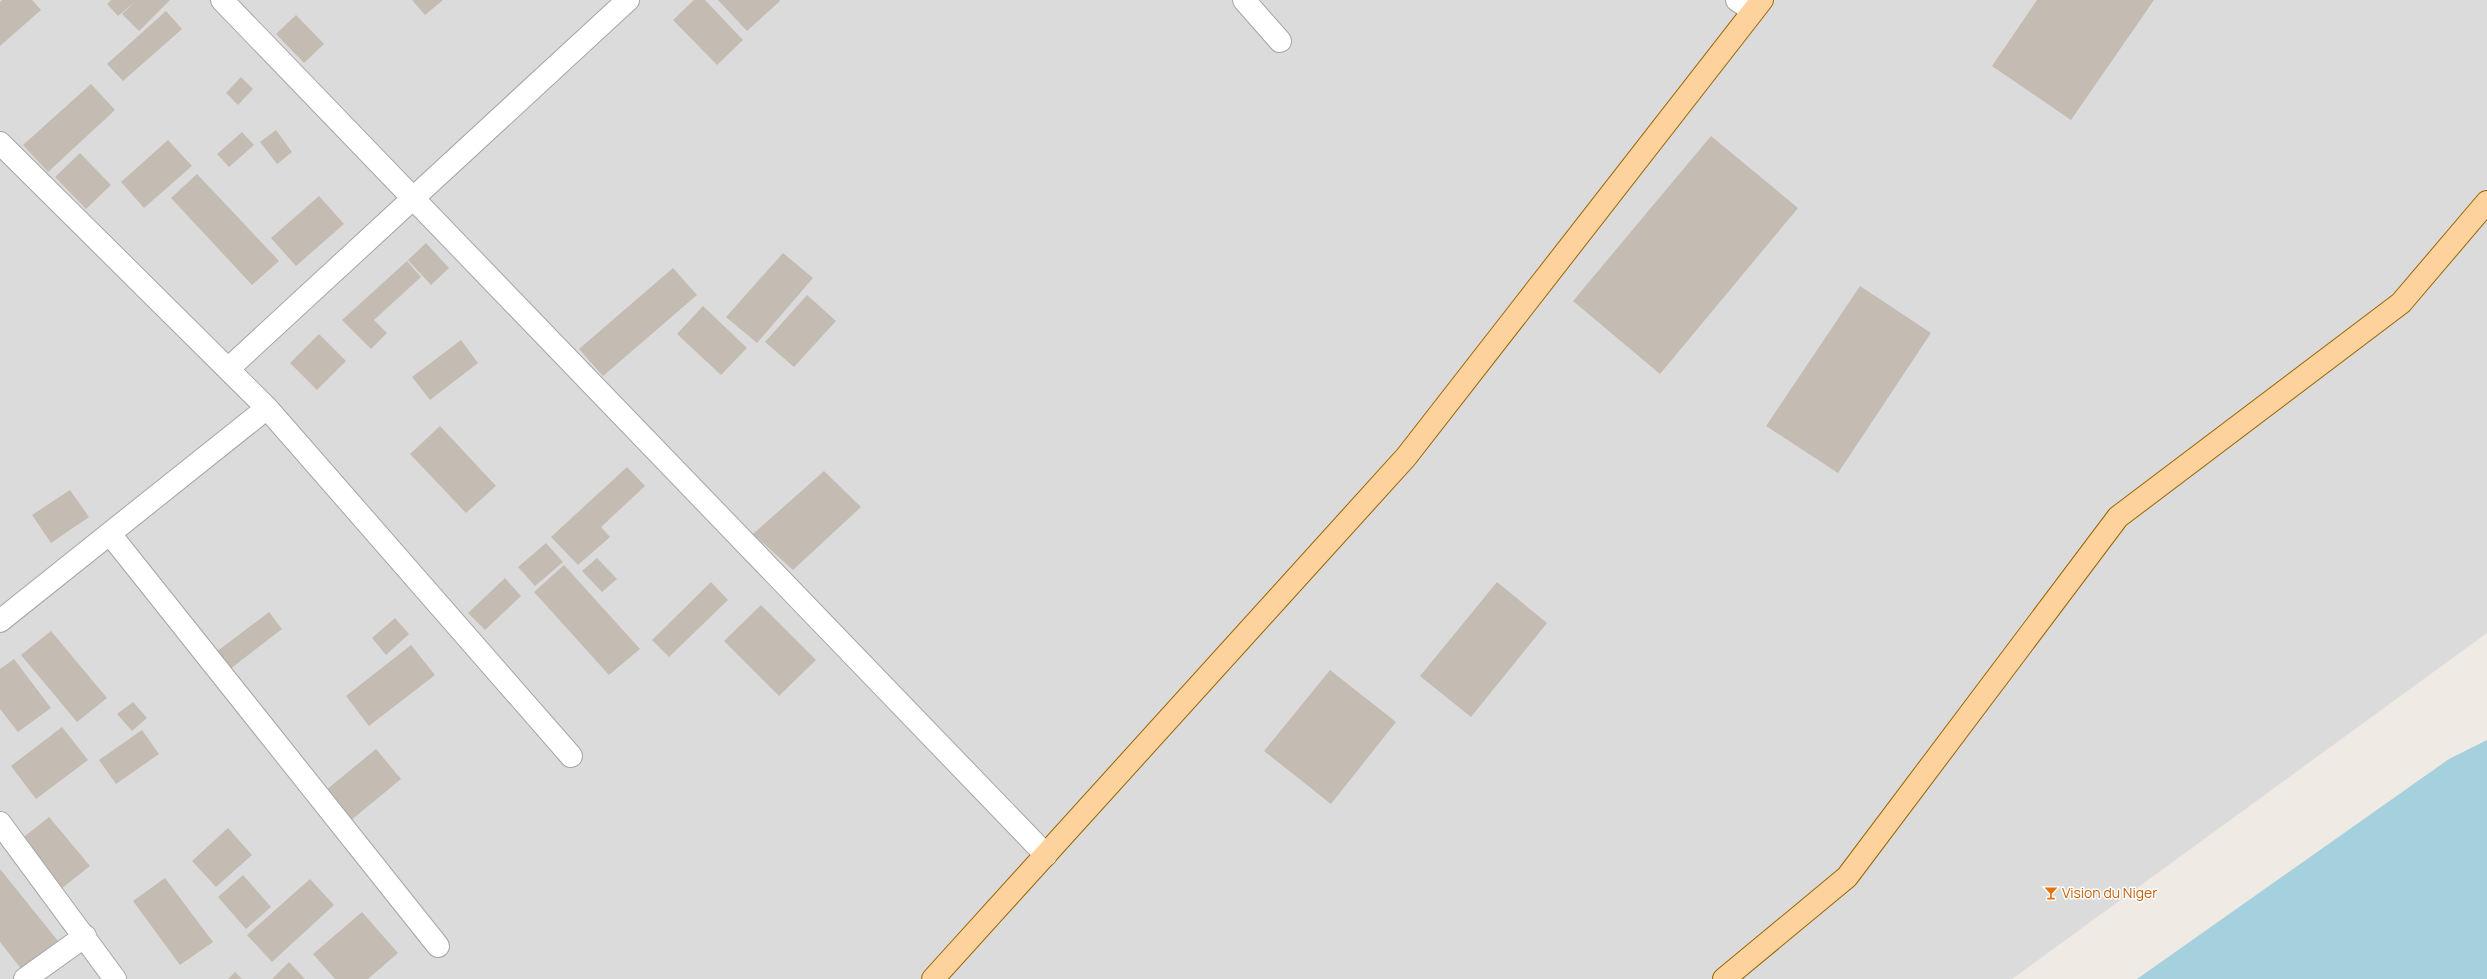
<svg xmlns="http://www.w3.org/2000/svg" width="2487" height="979" font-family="Manrope,sans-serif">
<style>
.residential{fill:#dcdbdb}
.water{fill:#a4d1dd}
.building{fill:#c4bbb3}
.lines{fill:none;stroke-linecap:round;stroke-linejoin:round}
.minor-casing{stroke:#a5a5a5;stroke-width:24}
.major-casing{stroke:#986500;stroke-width:24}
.minor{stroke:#fff;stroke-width:22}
.major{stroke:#fdd29c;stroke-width:22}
.labels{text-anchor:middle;stroke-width:3;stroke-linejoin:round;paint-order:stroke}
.food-label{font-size:14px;fill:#c56008;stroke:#fff;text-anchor:start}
</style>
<rect width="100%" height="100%" fill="#efebe4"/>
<path class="residential" d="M0,0H2487V633L2012,979H0Z"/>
<path class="water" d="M2487,740V979H2137L2449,759Z"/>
<path class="building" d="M2,0H32L41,10L0,46V2Z
M111,0H170L139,31L122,14L135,2L118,16L107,4Z
M412,0H443L425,15Z
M694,0H705L743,40L717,65L673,20Z
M718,0H779L780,1L747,31Z
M2037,0H2154L2071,120L1992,66Z
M166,11L182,29L123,81L107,64Z
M296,15L324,44L304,63L276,34Z
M241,77L253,89L238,105L226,93Z
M91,84L115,110L48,172L23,145Z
M276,130L292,152L277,164L260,142Z
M242,132L254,145L229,167L217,154Z
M1711,136L1798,208L1660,374L1573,301Z
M168,140L192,166L144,208L121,182Z
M80,153L111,185L86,209L55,177Z
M197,174L279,261L252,285L171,198Z
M319,196L344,224L296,266L271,238Z
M426,243L449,268L431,285L408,260Z
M783,253L813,278L757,343L726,317Z
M407,261L421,277L374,320L387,333L371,349L342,320Z
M673,268L697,295L603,376L579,349Z
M1860,286L1931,333L1838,473L1766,426Z
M807,295L836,321L794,367L765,342Z
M703,306L747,348L721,375L677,334Z
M319,334L346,361L317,390L290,363Z
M461,340L478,363L430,400L412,377Z
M440,426L496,486L466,513L410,454Z
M627,467L645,486L601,527L610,537L578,565L551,537Z
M824,471L861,507L793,570L753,534Z
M70,490L89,517L51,543L32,515Z
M546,543L563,562L535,586L518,567Z
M597,558L617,579L602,592L582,571Z
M564,565L640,649L609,675L534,592Z
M505,578L521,596L485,630L468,613Z
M711,582L728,600L669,657L652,640Z
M1497,582L1547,623L1471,717L1420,676Z
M761,605L816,660L779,696L724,641Z
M269,612L282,629L225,673L211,656Z
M395,618L409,634L386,655L372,638Z
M51,631L107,698L77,722L21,655Z
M411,645L435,675L369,726L346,696Z
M14,659L51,708L18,732L0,709V669Z
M1330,670L1396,722L1331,804L1264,751Z
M133,702L147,718L132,731L117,714Z
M62,727L88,760L36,799L11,766Z
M142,730L159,754L116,784L99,760Z
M376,749L401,779L350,821L325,791Z
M49,817L90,866L61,889L20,840Z
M228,828L252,855L216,887L192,861Z
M0,869L62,946L26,975L0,942Z
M243,875L271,907L246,929L218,897Z
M165,878L213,942L180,965L133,901Z
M310,879L334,905L272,962L247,935Z
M362,912L398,953L368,979H335L313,954Z
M289,962L305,979H272Z
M235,972L242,979H228Z"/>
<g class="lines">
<g class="minor-casing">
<path id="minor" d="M222,0L1046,855
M1244,0L1280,41
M1737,0L1753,11
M0,143L267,408L571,756
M228,369L628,0
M110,534L438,946
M0,621L267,408
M0,823L115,979
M25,979L85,936"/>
</g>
<g class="major-casing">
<path id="major" d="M933,979L1406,457L1762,0
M1724,979L1847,877L2118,517L2401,303L2487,202"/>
</g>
<use href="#minor" class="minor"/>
<use href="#major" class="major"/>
</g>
<defs>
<g id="bar-bare" transform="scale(1.08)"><path d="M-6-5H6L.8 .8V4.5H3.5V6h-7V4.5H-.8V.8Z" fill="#e8710a" stroke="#fff" stroke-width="2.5" paint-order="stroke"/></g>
</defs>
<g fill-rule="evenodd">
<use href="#bar-bare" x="2051" y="893"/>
</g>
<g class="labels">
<g class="food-label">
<text x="2062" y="898">Vision du Niger</text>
</g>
</g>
</svg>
